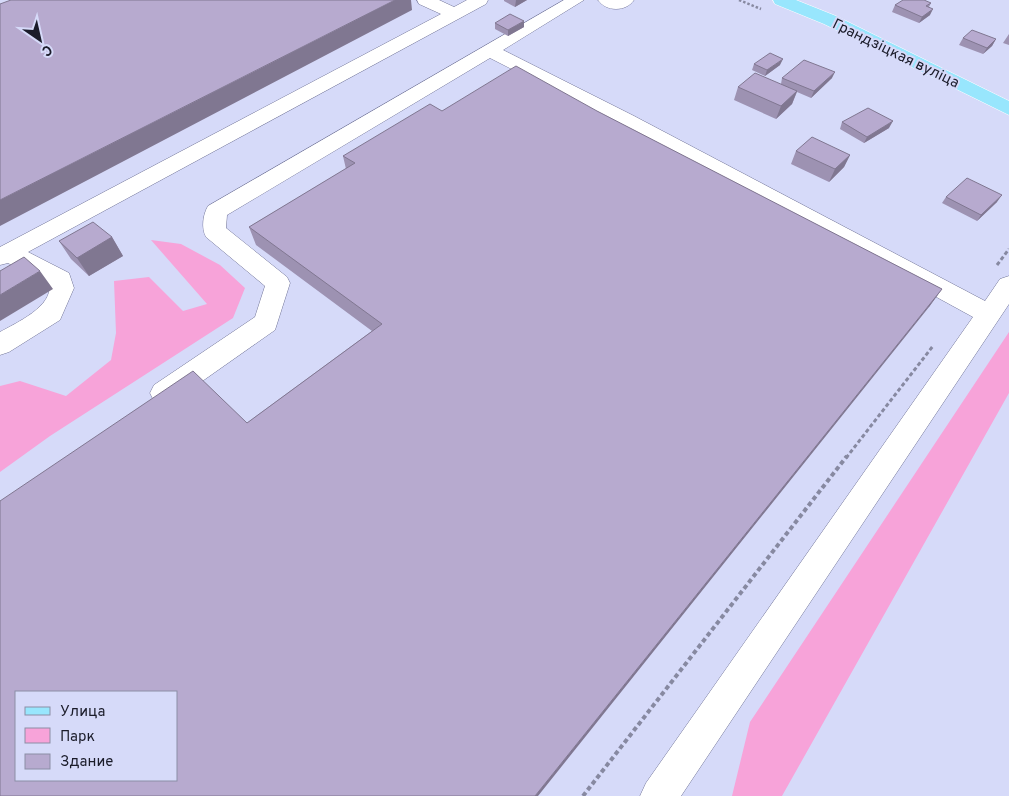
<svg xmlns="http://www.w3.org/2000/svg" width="1009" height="796" font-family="Overpass,sans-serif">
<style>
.green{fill:#f7a3d9}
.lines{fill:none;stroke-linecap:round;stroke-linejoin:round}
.minor-casing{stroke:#717497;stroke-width:1}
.major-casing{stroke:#fff;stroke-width:1}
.path-far2{stroke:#8789a1;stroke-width:2.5;stroke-dasharray:2.5 2;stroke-linecap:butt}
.path-far1{stroke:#8789a1;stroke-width:3;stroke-dasharray:4 2.5;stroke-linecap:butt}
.path{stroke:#8789a1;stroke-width:4;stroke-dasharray:4.5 3;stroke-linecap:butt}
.minor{fill:#fff;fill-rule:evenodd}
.major{fill:#98e6fd;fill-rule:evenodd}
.wall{fill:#9d92b2}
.shaded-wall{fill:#807791}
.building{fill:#b7aacf;stroke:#807791;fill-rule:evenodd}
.labels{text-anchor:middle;stroke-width:4;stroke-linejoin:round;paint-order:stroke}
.far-street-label{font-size:15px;fill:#1b1c2a;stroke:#d6daf9}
</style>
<rect width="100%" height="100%" fill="#d6daf9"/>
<path class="green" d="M151,240L181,244L220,265L245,288L233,318L50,436L0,472V386L20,381L66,396L111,360L116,333L114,281L149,277L183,311L207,304Z
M1009,332V393L782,796H732L750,722Z"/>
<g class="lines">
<g class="minor-casing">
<path id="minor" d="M417,0H439L454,7L467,0H488L486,4L28,252L69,273L74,288L60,320L9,352L0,355V332C16,323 54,306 49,284L8,263L0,265V247L441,14L419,4Z
M564,0H584L503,50L634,116L985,301L1000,279L1009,276V304L681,796H640L646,783L973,317L620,124L490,58L227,215L226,228L287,277L290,283L275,330L174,401L164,404L154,401L150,393L154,385L255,317L265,286L206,237C201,228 203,214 208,206Z
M598,0H634C626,12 606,12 598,0Z"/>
</g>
<g class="major-casing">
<path id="major" d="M773,0H796L836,16L1009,101V115L824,24L775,4Z"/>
</g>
<path class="path-far2" d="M739,0L761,9"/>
<path class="path-far1" d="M997,265L1009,249
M846,458L933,346"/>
<path class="path" d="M583,796L847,456"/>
<use href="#minor" class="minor"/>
<use href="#major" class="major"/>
</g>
<path class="wall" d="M504,0H527L515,7L504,1Z
M931,3L929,7L930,15L919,23L892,12L895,5Z
M495,23L524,27L508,36L495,29Z
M1009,34V45L1003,43Z
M963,38L996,39L992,46L983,54L959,45Z
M754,64L780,65L765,76L752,70Z
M782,78H832L811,98L797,92L792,104L776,119L734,100L738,87L781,84Z
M442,111H597L942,289L929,307L247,423L372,331L256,245L249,227L346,169L343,156Z
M842,122L889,128L864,143L840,129Z
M796,151L850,155L844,167L829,182L791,164Z
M946,197L997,202L977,221L942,203Z
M112,237L123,256L89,276L71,259L59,241Z"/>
<path class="shaded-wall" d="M395,0H411L412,10L0,226V200Z
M516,0H527L515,7Z
M933,9L930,15L919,23L922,17Z
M524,21V27L508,36V30Z
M996,39L992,46L983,54L987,48Z
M783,59L780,65L765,76L767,70Z
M835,72L832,78L811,98L814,91Z
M797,91L792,104L776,119L781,106Z
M893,121L889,128L864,143L867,137Z
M850,155L844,167L829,182L835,169Z
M1002,195L997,202L977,221L981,215Z
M112,237L123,256L89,276L77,258Z
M40,271L53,289L0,321V295Z
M942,289L929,307L538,796H535Z"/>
<path class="building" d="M11,0H395L0,200V4Z
M903,0H924L931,3L926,6L933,9L922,17L895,5Z
M510,14L524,21L508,30L495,23Z
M972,30L996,39L987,48L963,38Z
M770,53L783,59L767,70L754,64Z
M804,60L835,72L814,91L782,78Z
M516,66L597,111L942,289L535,796H0V501L193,371L247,423L382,324L249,227L355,163L343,156L430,104L442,111ZM16,692H176V780H16Z
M755,73L797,91L781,106L738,87Z
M868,108L893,121L867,137L842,122Z
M812,137L850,155L835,169L796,151Z
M967,178L1002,195L981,215L946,197Z
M93,222L112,237L77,258L59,241Z
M24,257L40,271L0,295V271Z"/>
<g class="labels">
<g class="far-street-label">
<text transform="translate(896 53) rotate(26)" y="5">Грандзіцкая вуліца</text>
</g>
</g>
<rect x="15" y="691" width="162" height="90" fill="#d6daf9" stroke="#8b8ea6"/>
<rect x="25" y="707" width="25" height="8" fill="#98e6fd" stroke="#8b8ea6"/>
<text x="60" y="716" font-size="15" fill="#1b1c2a">Улица</text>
<rect x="25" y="728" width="25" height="15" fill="#f7a3d9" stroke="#8b8ea6"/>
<text x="60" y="741" font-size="15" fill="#1b1c2a">Парк</text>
<rect x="25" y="754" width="25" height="15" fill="#b7aacf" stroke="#8b8ea6"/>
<text x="60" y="766" font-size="15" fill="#1b1c2a">Здание</text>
<g transform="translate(40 40) rotate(146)" stroke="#d6daf9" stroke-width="4" paint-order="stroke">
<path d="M0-4L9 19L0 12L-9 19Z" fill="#1b1c2a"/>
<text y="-8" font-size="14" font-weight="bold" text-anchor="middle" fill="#1b1c2a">С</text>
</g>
</svg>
